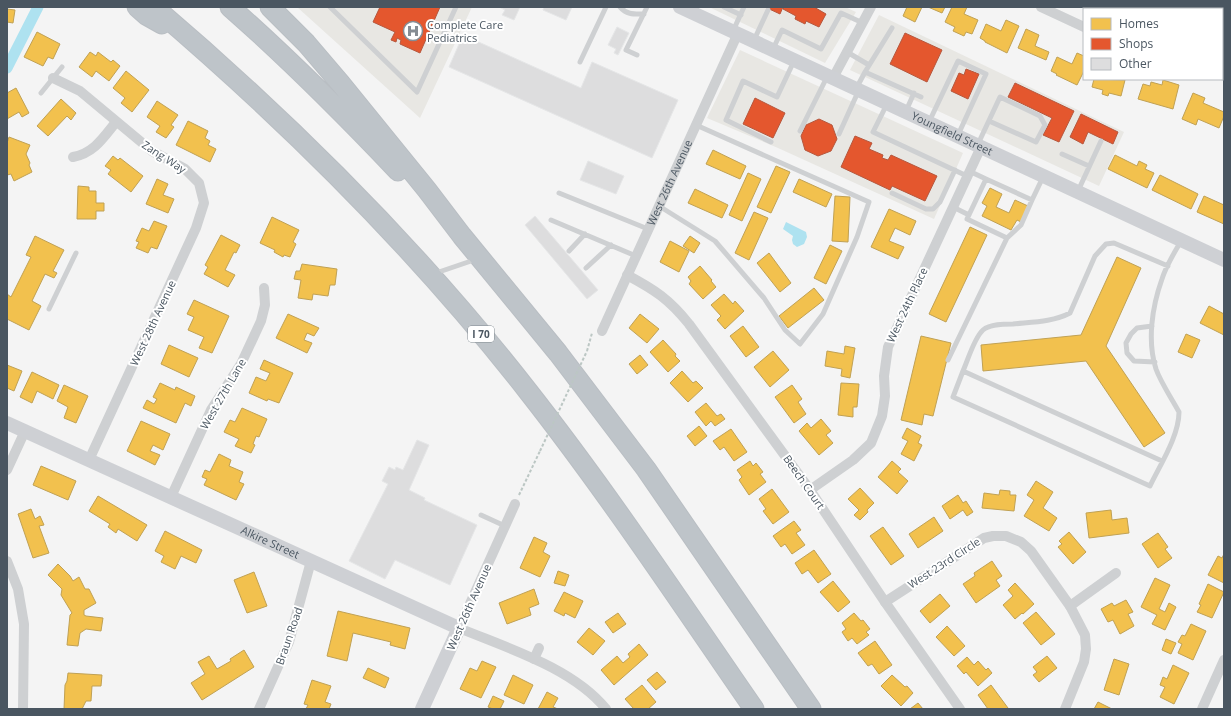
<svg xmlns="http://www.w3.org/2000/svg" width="1231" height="716" font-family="'Open Sans',sans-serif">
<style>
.commercial{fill:#e8e7e3}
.water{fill:#aee2f0}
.homes{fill:#f2c14e;stroke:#c0a154}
.shops{fill:#e4572e;stroke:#b6573d}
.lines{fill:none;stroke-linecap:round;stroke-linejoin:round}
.canal{stroke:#aee2f0;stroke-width:11}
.building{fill:#ddddde;stroke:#e5e6e7}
.highway-casing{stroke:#b9bec3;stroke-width:21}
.path{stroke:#bcc7c4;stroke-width:2;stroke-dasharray:3 2;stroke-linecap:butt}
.lane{stroke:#ced0d2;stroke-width:5}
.street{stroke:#ced0d2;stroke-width:10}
.secondary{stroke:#ced0d4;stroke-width:14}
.highway{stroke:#bec4c9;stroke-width:19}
.path-bridge{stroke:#bcc7c4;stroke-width:2;stroke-dasharray:3 2;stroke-linecap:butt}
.labels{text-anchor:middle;stroke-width:4;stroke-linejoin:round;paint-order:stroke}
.shield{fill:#fff;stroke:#808990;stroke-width:1}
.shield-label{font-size:10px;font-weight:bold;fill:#4a5661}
.poi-label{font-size:11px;fill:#4a5661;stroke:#fff;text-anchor:start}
.street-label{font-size:11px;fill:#4a5661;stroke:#fff}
</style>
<rect width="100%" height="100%" fill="#f4f4f4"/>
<path class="commercial" d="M297,7H472L420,118Z
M709,7H845L856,12L825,63Z
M879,15L1124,132L1099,186L850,70Z
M740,50L963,153L934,219L778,148L707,118Z"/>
<path class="water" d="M786,222L806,232L807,237L804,244L797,247L793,244L792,240L793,236L783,229Z"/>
<path class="homes" d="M7,7V9L15,10L13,23L7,22Z
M907,7H922L915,22L903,16Z
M928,7H945L942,13Z
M952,7H967L964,14L978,20L972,34L966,32L964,36L953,31L955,27L945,22Z
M1133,7H1173L1172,9H1153L1147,8L1146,9H1132Z
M1188,7H1224V25H1222V9H1187Z
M1006,20L1019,26L1007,53L985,42V41L980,38L986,24L1001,31Z
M1026,29L1039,35L1035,46L1049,52L1046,60L1018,48Z
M37,32L60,44L53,59L48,57L43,66L24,57Z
M90,52L96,56L98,52L111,62L113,60L120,66L109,81L96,71L92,77L79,67Z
M1077,53L1084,56V71L1077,85L1056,75L1057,74L1051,71L1057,57L1072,64Z
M126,71L149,90L132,112L121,103L125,98L113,88Z
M1094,79L1125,80L1121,96L1109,93L1108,96L1102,94L1103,90L1092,87Z
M1163,80L1179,85L1173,109L1138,99L1143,84L1150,86L1151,82L1162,85Z
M16,88L29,113L22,117L19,112L7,119V93Z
M1193,93L1205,98L1203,103L1224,112V116L1219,128L1198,119L1196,125L1182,119Z
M61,99L76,113L71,120L67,116L48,136L37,126Z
M157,101L178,115L171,125L174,127L166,138L156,132L160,126L147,117Z
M188,121L208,131L205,138L210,141L208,145L216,149L210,162L176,145Z
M9,137L30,145L26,154L30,163L29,165L32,172L14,181L11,174L7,175V143Z
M713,150L746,166L740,179L706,164Z
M1115,155L1137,166L1139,161L1147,165L1145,169L1154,173L1147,188L1108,169Z
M113,156L118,160L120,158L143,176L131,192L108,174L111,170L105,166Z
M776,166L790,172L771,213L757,207Z
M748,173L761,179L742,221L729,215Z
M1160,175L1198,194L1191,209L1152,190Z
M157,179L168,184L163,195L174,199L168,213L146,204Z
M799,179L832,194L826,207L793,192Z
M78,186L89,187V191H96V203H104V211H96V219H77Z
M990,188L1002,194L996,207L1009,213L1015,200L1028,206L1021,222L1017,220L1011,230L982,216L987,206L982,203Z
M695,189L728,205L722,218L688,203Z
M835,196L850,197L848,242L832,241Z
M1204,196L1224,205V224L1197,212Z
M889,209L916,221L910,235L895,228L889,241L904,247L898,259L871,247Z
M754,212L768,218L749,260L735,253Z
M272,217L299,230L293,242L296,244L290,257L284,255L283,257L274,252L275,250L260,243Z
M154,221L167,226L157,249L151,247L148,253L136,248L139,242L136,241L142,228L149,231Z
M970,227L987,235L946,322L929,314Z
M221,235L240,245L236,253L234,252L225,270L235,275L228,287L204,274L208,267L205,265Z
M35,236L64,250L53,271L57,273L54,278L45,274L32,301L41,306L29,330L7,319V294L11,297L31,257L26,255Z
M690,236L700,243L694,253L683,246Z
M670,241L689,251L679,272L660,262Z
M830,245L842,251L826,284L814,278Z
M769,253L791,283L780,292L757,263Z
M1117,257L1141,268L1106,346L1165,433L1144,447L1086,361L983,371L981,345L1081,335Z
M302,264L337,269L335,285H330L328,296L313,294L312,300L298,298L301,280L294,279L296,271H300Z
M700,266L712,280L711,281L716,287L703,299L689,284L691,281L688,277Z
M814,288L824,300L788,328L779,316Z
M724,294L733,304L735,301L744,311L725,329L717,320L721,316L711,305Z
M194,300L229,316L212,353L199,348L204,337L188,330L194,317L187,314Z
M1209,306L1224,314V335L1200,323Z
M288,314L319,328L314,336L307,333L304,340L312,343L307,353L276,338Z
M640,314L659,329L647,343L629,328Z
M743,326L759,347L746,357L730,336Z
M1186,334L1200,340L1192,358L1178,352Z
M921,336L951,343L933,416L924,414L922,425L901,420Z
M663,340L676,354L675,356L680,361L668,372L650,352Z
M169,345L198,358L189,377L161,364Z
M845,346L855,348L850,378L841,376L842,369L825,366L827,351L844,354Z
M773,351L789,370L770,387L754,367Z
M640,355L648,365L637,374L629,364Z
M264,360L293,373L279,403L268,399L267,401L249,393L256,377L266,381L270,373L260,369Z
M7,365L22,371L14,391L7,388Z
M682,371L693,383L696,381L703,388L688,402L670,383Z
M32,372L59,385L53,399L37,391L32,403L20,397Z
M160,383L175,390L176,387L195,396L191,406L185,403L176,423L143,408L147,400L154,404L157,399L153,397Z
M841,383L859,384L857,407H853V417L838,415Z
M64,385L88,396L76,423L64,418L68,407L57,401Z
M792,385L802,399L798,402L806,414L794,423L775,397Z
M706,403L717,416L721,414L725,419L715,426L711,421L706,426L695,412Z
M242,408L267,419L259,437L256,436L253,444L255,445L251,453L235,446L239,439L224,432L230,420L235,422Z
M821,419L831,431L826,435L833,443L819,455L799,431L807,423L811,428Z
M141,421L170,434L163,450L153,445L150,451L160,455L155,465L127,451Z
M699,426L707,436L695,446L687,436Z
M907,428L921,436L918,443L922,445L914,461L901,454L908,441L902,438Z
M731,429L747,452L734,461L724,447L720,450L713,441Z
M219,454L231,460L229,466L243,472L239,482L244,484L236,500L204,485L207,479L202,477L205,470L210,472Z
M750,461L753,466L756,463L763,472L760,474L766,482L749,495L739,480L742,477L737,470Z
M892,461L901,469L898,472L908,481L897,494L878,477Z
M41,466L76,481L68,500L33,485Z
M1036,481L1053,492L1043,508L1057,518L1049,531L1024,516L1034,500L1027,495Z
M860,488L874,503L867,510L868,512L860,520L854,515L859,510L848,499Z
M772,489L789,512L773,524L763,511L766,509L759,499Z
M1000,490L1010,491V495H1016L1014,511L982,508L984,493L999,495Z
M958,495L963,503L966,501L973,512L967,516L963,510L950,519L942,506Z
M98,496L147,525L137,541L118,529L116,533L108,527L110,524L89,511Z
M31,509L35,519L40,516L44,525L39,526L49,553L33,558L18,514Z
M1111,510L1112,520L1127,518L1129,533L1089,538L1086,513Z
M934,517L943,531L918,548L909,534Z
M794,521L801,530L796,533L805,545L792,554L785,544L781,547L773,536Z
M883,527L904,556L891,565L870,536Z
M165,531L202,550L196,563L181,556L175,569L161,562L164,556L155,551Z
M1069,532L1086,552L1073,564L1058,547L1062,544L1059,541Z
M1158,533L1168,547L1165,549L1172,558L1158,568L1142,544Z
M534,537L547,543L543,552L550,556L540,577L520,568Z
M814,550L831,574L818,583L808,570L802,574L795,563Z
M1224,554V583L1208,575L1218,556L1222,558Z
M992,561L1002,576L996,580L1000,586L976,603L963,584L975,576L974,573Z
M58,564L70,576L73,581L79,577L85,589H89L96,603L84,610V615L86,616L103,618L101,631L86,629L80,633L78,646L67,645L70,615L72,613L61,595L62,589L48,575Z
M558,571L569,575L565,586L554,583Z
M254,572L267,606L247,613L234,580Z
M1155,578L1170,585L1159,609L1165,612L1169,603L1176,607L1165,630L1152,624L1157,615L1141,607Z
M833,581L850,602L838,612L820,592Z
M1015,583L1034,604L1023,614L1022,613L1015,619L1003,605L1013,596L1008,590Z
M1208,584L1224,592L1212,618L1197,612L1201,605L1199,604Z
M534,589L539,604L529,608L531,615L507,624L499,603Z
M564,592L583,601L575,618L565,613L564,616L554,611Z
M940,594L950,606L930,623L920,611Z
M1126,600L1133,612L1128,614L1134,626L1120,634L1113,620L1108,622L1101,609L1112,603L1114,606Z
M338,611L410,628L405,649L390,645L391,642L353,633L347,661L327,656Z
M1036,612L1055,634L1041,645L1023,623Z
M618,613L626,624L613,633L605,622Z
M854,613L861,621L863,620L870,629L866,632L869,635L857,644L852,638L848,641L842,632L846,629L842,623Z
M1191,624L1206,631L1193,660L1178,653L1182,644L1178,642L1182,635L1185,636Z
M947,626L965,646L954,656L936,637Z
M589,628L605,641L593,655L577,642Z
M1166,639L1176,643L1171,654L1162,650Z
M875,641L892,665L879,674L872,664L868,666L858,653Z
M639,644L648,655L614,685L601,670L617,656L623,663L630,657L628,654Z
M244,650L254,667L202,700L191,683L205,674L198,662L209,656L217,669L231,661L230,659Z
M1047,656L1057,668L1039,682L1033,675L1037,672L1033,667Z
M967,657L974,665L978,661L986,670L988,668L992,673L978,686L966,672L964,674L957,666Z
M1114,659L1129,664L1119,695L1104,690Z
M482,661L496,667L481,698L460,689L470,668L477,671Z
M1173,665L1189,673L1174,704L1160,697L1165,687L1160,685L1163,677L1167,679Z
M368,668L389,678L385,688L363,678Z
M657,672L666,682L656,690L647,680Z
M68,673L102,675L101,686H92L91,701H86L82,709H64L65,685L67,681Z
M513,675L533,685L524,704L504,695Z
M892,675L905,687L907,686L913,693L901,706L881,686Z
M312,680L331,686L325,702L331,704L329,709H306L308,705L304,704Z
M642,685L656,702L648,709H634L625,699Z
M991,685L1008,708L1007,709H988L978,695Z
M547,692L558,698L553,707L558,709H538Z
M493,696L504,701L500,709H493L488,707Z
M1098,702L1112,709H1094Z
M918,703L923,709H910Z"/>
<path class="shops" d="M380,7H440L420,53L400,44L401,40L397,38L396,42L391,40L395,32L373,22Z
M765,7H783L780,14Z
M785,7H814L826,14L819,27L806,21L805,24L795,19L796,16L783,9Z
M905,33L942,50L927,82L890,64Z
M966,69L979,74L968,99L951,91L959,73L964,75Z
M1015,83L1074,111L1059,142L1043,135L1052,118L1008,97Z
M755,98L785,113L773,138L743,124Z
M1081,114L1118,132L1113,144L1088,132L1083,144L1070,137Z
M819,119L832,125L837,139L831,151L818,156L805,150L801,136L806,125Z
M855,136L872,143L869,149L883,155L882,158L888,160L891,155L937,176L925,201L892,186L890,190L841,167Z"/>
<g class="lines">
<path class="canal" d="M7,68L38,7"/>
</g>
<path class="building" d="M499,7H520L514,20L502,15L505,10Z
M544,7H572L566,20L543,10Z
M617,27L629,33L618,55L614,53L616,49L608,45Z
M463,35L581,88L592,62L678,100L652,158L449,67Z
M588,161L624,176L616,194L580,180Z
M535,216L598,290L587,299L525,225Z
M417,440L429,445L409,490L425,498L424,500L477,525L450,585L395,560L385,579L349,561L388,484L382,481L389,467L395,470L396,467L403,470Z"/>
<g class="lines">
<g class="highway-casing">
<path id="highway" d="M137,7L146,15L162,24
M154,7C290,123 417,249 527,390C608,493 680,602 754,709
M230,7C289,59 344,114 398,171
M270,7L306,43L341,84L427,190L462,236L558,353L646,469L811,709"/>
</g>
<path class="path" d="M587,351L592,333
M519,495L540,451"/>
<path class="lane" d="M330,7L417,92L456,7
M620,7C627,15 634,14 644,14
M724,7L741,15
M733,31L744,7
M754,40L768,10
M773,49L782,30L821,49L841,13L863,23
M847,52L869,65
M637,55L626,50L647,7
M580,62L606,7
M865,72L892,28
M857,87L865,72L921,97
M41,93L62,67
M887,104L873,132L967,176
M906,111L914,93
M929,122L958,61L986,74L958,135
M800,131L827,77
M839,134L858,92
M771,142L726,120L743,81L777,97L794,61
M978,144L1000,97L1040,116L1045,125L1036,142L989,121
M1062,154L1089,166
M969,171L986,179
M1078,191L1101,141
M559,193L648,229
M892,193L926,209H933L940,202L955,170
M659,206L715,241L764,298L785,330L800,344L823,314L857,237L869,202L696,125
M953,207L969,215
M551,220L636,256
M1007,238L1021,225L1032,200
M569,251L585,234
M586,268L611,245
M433,274L477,259
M49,309L76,253
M1152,326L1137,328L1131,334L1126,343L1127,353L1134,361L1155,362
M948,360L1007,238L967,219L986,179L1032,200L1043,177
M963,371L953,397L1150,486C1160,465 1179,436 1179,412C1172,399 1161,383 1156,369C1147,341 1152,307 1162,279C1166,266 1174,253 1181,241
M1162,461L963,371C968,360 974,338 983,330C990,324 1004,324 1013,324C1032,322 1053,322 1070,313L1095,256L1106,244L1114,243L1168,266
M481,515L505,526"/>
<g class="street">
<path d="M1041,7L1084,27"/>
<path d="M1222,74L1224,76"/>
<path d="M53,78L80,91L152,151L185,169L199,183L204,203L196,228L89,460"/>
<path d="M833,78L871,7"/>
<path d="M73,157C94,153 103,138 116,122"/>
<path d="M627,275C655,290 669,299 689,324L810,490L885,602L960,709"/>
<path id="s1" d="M602,331L738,33"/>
<path d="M7,470L25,431"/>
<path d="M810,490L853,460L871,443L882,416L885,396L884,376L888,347L981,147"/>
<path d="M171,497L211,410L241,364L261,321L265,305L264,288"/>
<path d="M515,504L459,628C507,648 573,668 606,709"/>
<path d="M7,561L18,589L24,624L23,709"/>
<path d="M885,602L984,538L993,536H1006L1021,542L1031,551L1070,606L1085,635L1086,649L1084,662L1065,709"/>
<path d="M1070,606L1116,573"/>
<path d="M534,659L539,648"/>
<path d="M259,709L289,642L311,561"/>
<path d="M1202,709L1224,660"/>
</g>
<g class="secondary">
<path id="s2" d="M680,7L1224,260"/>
<path id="s3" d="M7,423L459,628L422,709"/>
</g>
<use href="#highway" class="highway"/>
<path class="path-bridge" d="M540,451L587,351"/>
</g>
<defs>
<g id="hospital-ring" transform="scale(1)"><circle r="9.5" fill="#fff" stroke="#868d94" stroke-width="1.5"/><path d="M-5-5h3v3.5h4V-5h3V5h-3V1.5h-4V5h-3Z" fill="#868d94"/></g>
</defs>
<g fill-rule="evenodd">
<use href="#hospital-ring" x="413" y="31"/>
</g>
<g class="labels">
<rect class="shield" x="468" y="326" width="26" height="16" rx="3"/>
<g class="shield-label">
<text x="481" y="338">I 70</text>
</g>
<g class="poi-label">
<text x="427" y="29">Complete Care<tspan x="427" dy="13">Pediatrics</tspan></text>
</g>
<g class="street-label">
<text dy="4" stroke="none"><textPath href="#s2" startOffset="300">Youngfield Street</textPath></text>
<text transform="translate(164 157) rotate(33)" y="4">Zang Way</text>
<text dy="4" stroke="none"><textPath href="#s1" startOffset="163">West 26th Avenue</textPath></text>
<text transform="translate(907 305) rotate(-65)" y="4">West 24th Place</text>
<text transform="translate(153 323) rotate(-65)" y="4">West 28th Avenue</text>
<text transform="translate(223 394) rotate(-60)" y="4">West 27th Lane</text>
<text transform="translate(804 482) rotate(55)" y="4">Beech Court</text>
<text dy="4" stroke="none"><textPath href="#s3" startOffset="289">Alkire Street</textPath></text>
<text transform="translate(944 563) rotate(-33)" y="4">West 23rd Circle</text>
<text transform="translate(469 607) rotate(-66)" y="4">West 26th Avenue</text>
<text transform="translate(289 636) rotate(-71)" y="4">Braun Road</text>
</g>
</g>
<rect width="1231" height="716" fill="none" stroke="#4a5661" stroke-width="16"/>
<rect x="1083" y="8" width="140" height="72" fill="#ffffff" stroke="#b7bbc0"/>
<rect x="1091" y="18" width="20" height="12" fill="#f2c14e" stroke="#b7bbc0"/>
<text x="1119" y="28" font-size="12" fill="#4a5661">Homes</text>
<rect x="1091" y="38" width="20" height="12" fill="#e4572e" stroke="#b7bbc0"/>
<text x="1119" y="48" font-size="12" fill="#4a5661">Shops</text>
<rect x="1091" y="58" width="20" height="12" fill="#ddddde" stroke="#b7bbc0"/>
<text x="1119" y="68" font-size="12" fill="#4a5661">Other</text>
</svg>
